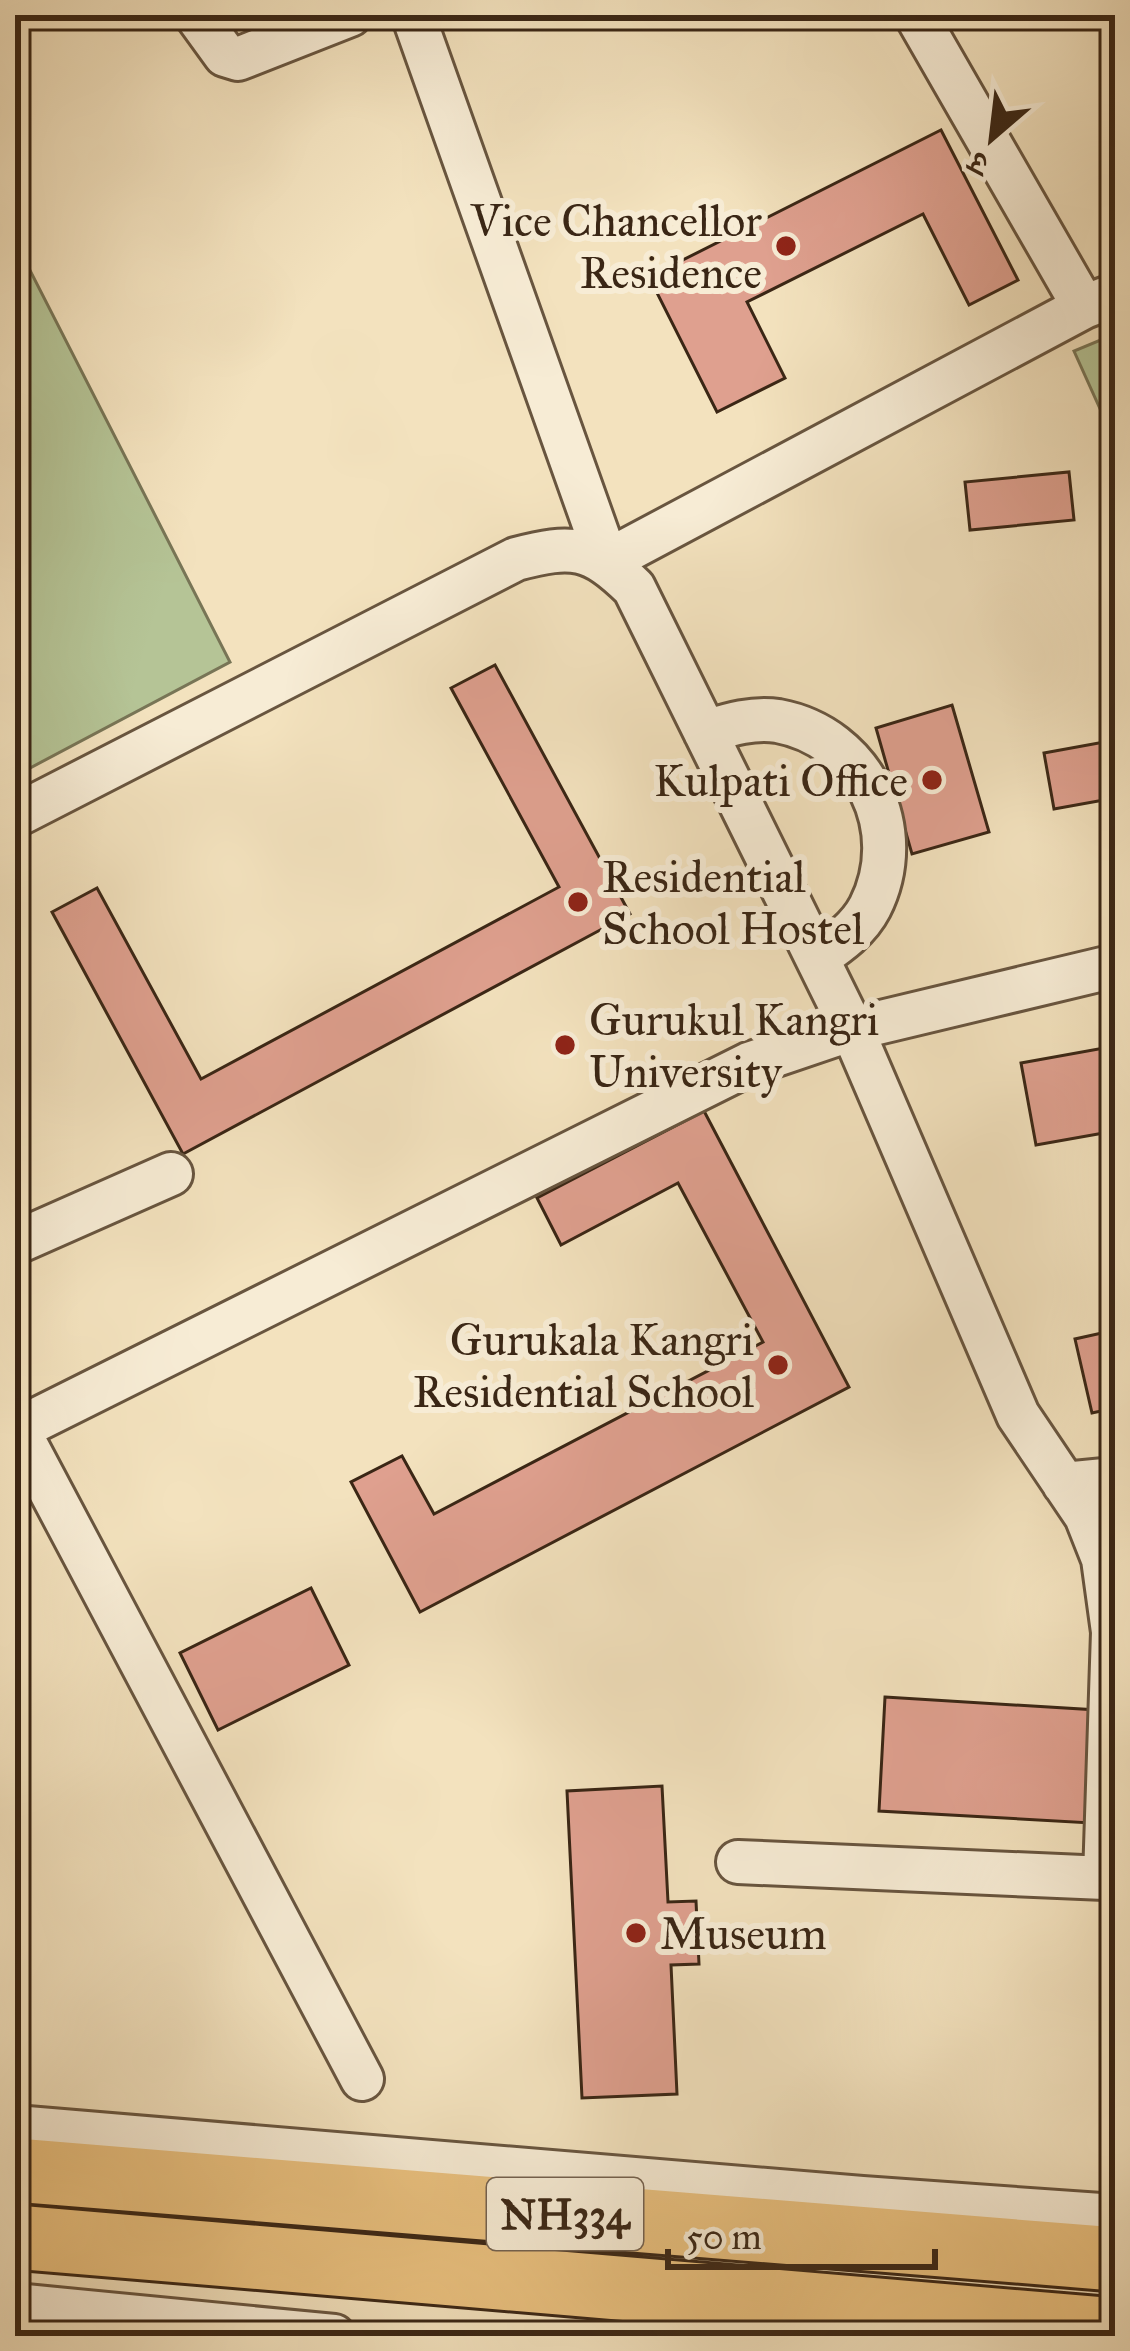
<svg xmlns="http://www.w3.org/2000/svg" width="1130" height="2351" font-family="'IM FELL Great Primer','Noto Serif Devanagari',serif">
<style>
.green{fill:#b5c496;stroke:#787556;stroke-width:3}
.building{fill:#dfa08f;stroke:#3a2615;stroke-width:3}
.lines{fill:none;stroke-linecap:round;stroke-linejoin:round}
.minor-casing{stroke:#68553f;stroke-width:48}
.highway-casing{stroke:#3a2615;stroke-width:69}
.minor{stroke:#f7ecd5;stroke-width:42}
.highway{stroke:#eac17f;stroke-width:63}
.poi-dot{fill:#8f2418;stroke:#f7ecd5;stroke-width:4.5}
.labels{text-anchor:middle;stroke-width:12;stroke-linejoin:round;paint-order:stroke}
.shield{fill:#f7ecd5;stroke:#73614f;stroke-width:3}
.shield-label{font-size:42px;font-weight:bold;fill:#3a2615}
.poi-label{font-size:45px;fill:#3a2615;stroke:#f7ecd5;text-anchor:end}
</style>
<rect width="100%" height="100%" fill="#f3e2be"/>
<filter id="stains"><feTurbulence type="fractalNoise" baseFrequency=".00167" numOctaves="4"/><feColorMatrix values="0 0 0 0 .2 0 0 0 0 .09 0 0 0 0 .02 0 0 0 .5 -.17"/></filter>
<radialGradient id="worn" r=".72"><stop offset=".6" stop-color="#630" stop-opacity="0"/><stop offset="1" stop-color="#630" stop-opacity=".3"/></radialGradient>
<path class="green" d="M15,241L230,662L15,776Z
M1115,334V442L1074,351Z"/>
<path class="building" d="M941,130L1018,280L969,305L923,214L747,302L785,378L717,412L649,277Z
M1069,472L1074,520L970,530L965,482Z
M495,665L630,914L183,1154L52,912L97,888L201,1079L559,887L451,688Z
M952,705L989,832L912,854L876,728Z
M1115,740V798L1054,809L1044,753Z
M1115,1046V1131L1036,1145L1021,1063Z
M704,1111L849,1387L420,1612L351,1482L402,1456L434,1514L763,1342L678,1183L561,1245L537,1198Z
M1115,1330V1408L1092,1413L1075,1339Z
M311,1588L349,1665L218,1730L180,1653Z
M885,1697L1097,1710L1091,1823L879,1811Z
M662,1786L668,1902L696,1901L699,1964L671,1965L677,2094L582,2098L567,1791Z"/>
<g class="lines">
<g class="minor-casing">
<path id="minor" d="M196,15L225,55L238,59L350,15
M413,15L607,561L1084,307L1115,295
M916,15L1084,307
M705,732C728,725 753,717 778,721C864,737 909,830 870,907C858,930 837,944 817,958
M15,816L516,559C573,544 591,546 634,588L852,1029L1018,1415L1086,1516L1103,1559L1113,1632L1105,1878L1115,1879
M15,1243L171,1174
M15,1424L362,2079
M18,1429L749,1064L852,1029L1115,966
M1064,1484L1115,1479
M738,1862L1105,1878
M15,2127L862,2198L1115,2216
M15,2305L334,2336"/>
</g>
<g class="highway-casing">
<path id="highway" d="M15,2170L1115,2259
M15,2237L1115,2330"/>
</g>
<use href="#minor" class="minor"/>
<use href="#highway" class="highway"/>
</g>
<g class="poi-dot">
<circle cx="786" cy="246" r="12"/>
<circle cx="932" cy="780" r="12"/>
<circle cx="578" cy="902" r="12"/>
<circle cx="565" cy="1045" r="12"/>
<circle cx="778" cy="1365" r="12"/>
<circle cx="636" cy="1933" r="12"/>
</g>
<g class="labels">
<rect class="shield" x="487" y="2178" width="156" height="72" rx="9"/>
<g class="shield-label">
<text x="565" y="2229">NH334</text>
</g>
<g class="poi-label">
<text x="762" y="236">Vice Chancellor<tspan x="762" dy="52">Residence</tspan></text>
<text x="908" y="796">Kulpati Office</text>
<text x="602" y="892" text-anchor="start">Residential<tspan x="602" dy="52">School Hostel</tspan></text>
<text x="589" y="1035" text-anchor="start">Gurukul Kangri<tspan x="589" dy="52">University</tspan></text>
<text x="754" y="1355">Gurukala Kangri<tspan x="754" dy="52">Residential School</tspan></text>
<text x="660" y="1949" text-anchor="start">Museum</text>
</g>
</g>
<rect width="1130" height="2351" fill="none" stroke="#f3e2be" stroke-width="60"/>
<rect x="18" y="18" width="1094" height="2315" fill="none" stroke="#3a2615" stroke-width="6"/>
<rect x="30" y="30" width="1070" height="2291" fill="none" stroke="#3a2615" stroke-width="3"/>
<g transform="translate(992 138) rotate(208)" stroke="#f7ecd5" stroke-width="9" paint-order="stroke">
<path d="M0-9L21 45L0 30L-21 45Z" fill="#3a2615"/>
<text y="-18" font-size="33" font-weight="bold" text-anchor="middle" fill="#3a2615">उ</text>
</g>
<path d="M668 2249v18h267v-18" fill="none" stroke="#3a2615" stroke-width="6"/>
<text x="686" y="2249" font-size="36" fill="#3a2615" stroke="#f7ecd5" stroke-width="9" paint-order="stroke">50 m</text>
<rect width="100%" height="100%" filter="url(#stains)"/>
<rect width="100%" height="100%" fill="url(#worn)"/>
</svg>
